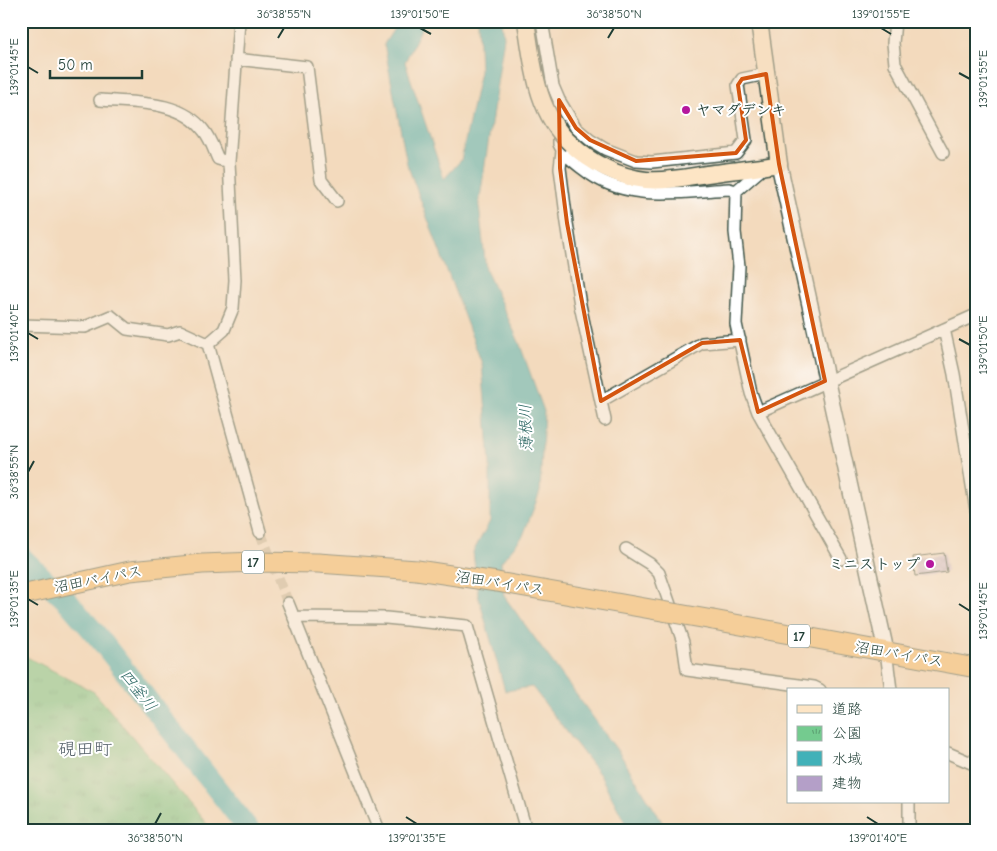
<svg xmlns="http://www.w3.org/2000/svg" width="997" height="851" font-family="'Comic Neue','Klee One',sans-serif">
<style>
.park{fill:url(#park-tufts);stroke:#4a8462}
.water{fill:#41b1b8;stroke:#307776}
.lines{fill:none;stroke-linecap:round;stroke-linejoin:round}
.river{stroke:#41b1b8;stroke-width:22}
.building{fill:url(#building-cross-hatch)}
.minor-tunnel{stroke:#c9bba2;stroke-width:11;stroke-dasharray:11 5.5;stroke-linecap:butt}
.minor-casing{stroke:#3f5549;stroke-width:14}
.tertiary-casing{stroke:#3f5549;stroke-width:18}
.secondary-casing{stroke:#3f5549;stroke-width:19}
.trunk-casing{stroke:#3f5549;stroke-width:21}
.minor{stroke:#fff;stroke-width:11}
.tertiary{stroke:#fff;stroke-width:15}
.secondary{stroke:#fde5c5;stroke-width:16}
.trunk{stroke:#f9bf6d;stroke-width:19}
.secondary-bridge-casing{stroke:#3f5549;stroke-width:19;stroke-linecap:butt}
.trunk-bridge-casing{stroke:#3f5549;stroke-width:21;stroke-linecap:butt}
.secondary-bridge{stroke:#fde5c5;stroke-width:16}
.trunk-bridge{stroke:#f9bf6d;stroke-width:19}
.marked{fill:none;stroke:#d45610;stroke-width:4;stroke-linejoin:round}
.ticks{fill:none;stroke:#1f3d34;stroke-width:2}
.poi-dot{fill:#b5179e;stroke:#fff;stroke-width:2}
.labels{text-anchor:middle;stroke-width:4;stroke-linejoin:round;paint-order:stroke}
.shield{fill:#fff;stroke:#627771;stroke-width:1}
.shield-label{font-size:14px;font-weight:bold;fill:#1f3d34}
.poi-label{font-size:15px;font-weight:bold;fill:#1f3d34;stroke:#fff;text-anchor:start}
.street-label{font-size:15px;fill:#1f3d34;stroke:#fff}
.water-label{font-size:16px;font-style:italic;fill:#2b6662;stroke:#fff}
.quarter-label{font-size:18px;fill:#535f68;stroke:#fff}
.neatline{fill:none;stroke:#1f3d34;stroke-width:2}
.ticks-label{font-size:12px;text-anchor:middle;fill:#1f3d34}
</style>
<defs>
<pattern id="park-tufts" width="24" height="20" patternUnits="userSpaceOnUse" patternTransform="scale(1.25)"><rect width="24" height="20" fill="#74cb8f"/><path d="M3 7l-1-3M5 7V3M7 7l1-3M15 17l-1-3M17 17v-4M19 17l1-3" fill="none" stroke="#5fa676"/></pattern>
<pattern id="building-cross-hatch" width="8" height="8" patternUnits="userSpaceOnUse" patternTransform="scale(1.25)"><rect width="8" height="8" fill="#b49fc8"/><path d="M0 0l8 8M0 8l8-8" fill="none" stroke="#9283a3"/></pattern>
</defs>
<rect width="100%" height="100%" fill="#fff"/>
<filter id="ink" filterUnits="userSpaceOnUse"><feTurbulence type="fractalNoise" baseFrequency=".02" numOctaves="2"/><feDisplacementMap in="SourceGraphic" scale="10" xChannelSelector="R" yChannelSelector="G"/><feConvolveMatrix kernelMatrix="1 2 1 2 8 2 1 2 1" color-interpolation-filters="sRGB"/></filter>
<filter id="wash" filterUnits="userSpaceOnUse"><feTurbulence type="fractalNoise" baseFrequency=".0096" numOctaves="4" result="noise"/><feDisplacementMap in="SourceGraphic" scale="20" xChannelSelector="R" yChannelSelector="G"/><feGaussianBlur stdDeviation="1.12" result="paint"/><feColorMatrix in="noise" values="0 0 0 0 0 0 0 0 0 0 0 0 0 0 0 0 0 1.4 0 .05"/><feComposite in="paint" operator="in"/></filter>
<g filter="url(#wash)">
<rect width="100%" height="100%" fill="#f3dabd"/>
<path class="park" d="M21,654L94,692L212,830H21Z"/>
<path class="water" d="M399,21H425L405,62L444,179L461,160L480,71L478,21H502L504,37L479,205L486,270L519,342L544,411L540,492L523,536L501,562L504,596L620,754L667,830H629L600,775L532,687L505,691L478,595L473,552L490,521V464L482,364L407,164L384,44Z"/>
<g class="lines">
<path class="river" d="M21,557L69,603L99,638L249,830"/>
</g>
<g id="blocks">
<path class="building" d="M944,553L947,572L915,576L913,557Z"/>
</g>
</g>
<g filter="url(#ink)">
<use href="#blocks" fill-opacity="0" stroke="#3f5549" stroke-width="1"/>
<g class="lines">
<path class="minor-tunnel" d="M260,532L288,603"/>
<g class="minor-casing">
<path id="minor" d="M542,21L553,86L559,100L576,128L590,140L605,149L636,161L652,162L736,153L746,140L738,85L742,79L766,74
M895,21L893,43L895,64L943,153
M236,59L307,67L321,180L337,201
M100,100C135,103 181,100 204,131C210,138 214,150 218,159L229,162
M559,100V144C564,155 574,162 583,169C625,203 679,192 729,189L736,191
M562,151L560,168L567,223L580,305L605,420
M764,167L736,191L735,232L739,266L736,324L751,393L758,412L841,559
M21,325L85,327L111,316L127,329L168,335L180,331L208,344
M944,329L954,374L976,510
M208,344L224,330L233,308L235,280L229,162L239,21
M208,344L260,532
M601,401L702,343L740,340
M758,412L976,315
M626,549L650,564L659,573L683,642L687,670L814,687L820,690
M288,603L379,830
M294,617L386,618L467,626L526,830
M886,651L891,690
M948,753L976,765
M909,830V802"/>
</g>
<g class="tertiary-casing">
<path id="tertiary" d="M779,164L886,651"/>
</g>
<g class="secondary-casing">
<path id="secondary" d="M571,144C591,163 618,177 646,180C668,182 692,176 714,173C736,170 758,168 779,164L759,21"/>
</g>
<g class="trunk-casing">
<path id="trunk" d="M21,595L130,571L202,564L256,562L318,563L417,570
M713,620L976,668"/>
</g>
<use href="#minor" class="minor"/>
<use href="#tertiary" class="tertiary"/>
<use href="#secondary" class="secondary"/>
<use href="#trunk" class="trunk"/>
<g class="secondary-bridge-casing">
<path id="secondary-bridge" d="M526,21C533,66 536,112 571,144"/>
</g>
<g class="trunk-bridge-casing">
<path id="trunk-bridge" d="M417,570L497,582L713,620"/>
</g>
<use href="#secondary-bridge" class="secondary-bridge"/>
<use href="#trunk-bridge" class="trunk-bridge"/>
</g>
</g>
<path d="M0 0H997V851H0ZM766,74L779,164L825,381L758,412L740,340L702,343L601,401L567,223L560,168L559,100L576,128L590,140L636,161L736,153L746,140L738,85L742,79Z" fill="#f3dabd" fill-opacity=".55" fill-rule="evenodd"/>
<path class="marked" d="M766,74L779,164L825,381L758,412L740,340L702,343L601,401L567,223L560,168L559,100L576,128L590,140L636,161L736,153L746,140L738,85L742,79Z"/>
<path class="ticks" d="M420,28L431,34M881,28L891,34M278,38L284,28M608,38L614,28M28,67L38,73M959,73L970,79M28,333L38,339M959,339L970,345M28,472L34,461M28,599L38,605M959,604L970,611M406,817L417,824M867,817L878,824M155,824L161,813"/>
<g class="poi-dot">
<circle cx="686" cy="110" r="5"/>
<circle cx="930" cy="564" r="5"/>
</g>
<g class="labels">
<g class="shield">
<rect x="242" y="550.5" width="22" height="23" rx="4"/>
<rect x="788" y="624.5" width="22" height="23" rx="4"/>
</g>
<g class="shield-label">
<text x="253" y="567">17</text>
<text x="799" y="641">17</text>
</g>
<g class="poi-label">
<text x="696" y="115">ヤマダデンキ</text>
<text x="920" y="569" text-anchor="end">ミニストップ</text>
</g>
<g class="street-label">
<text transform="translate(98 579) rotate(-11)" y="5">沼田バイパス</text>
<text transform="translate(500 583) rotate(9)" y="5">沼田バイパス</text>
<text transform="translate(899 654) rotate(10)" y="5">沼田バイパス</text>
</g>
<g class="water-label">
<text transform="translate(525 428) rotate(-92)" y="6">薄根川</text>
<text transform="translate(139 690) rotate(52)" y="6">四釜川</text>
</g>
<g class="quarter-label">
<text x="85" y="755">硯田町</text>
</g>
</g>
<rect width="997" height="851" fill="none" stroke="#fff" stroke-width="55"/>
<rect x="787" y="688" width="162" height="115" fill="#ffffff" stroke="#a5b1ae"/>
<rect x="797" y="705" width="25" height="8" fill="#fde5c5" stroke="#a5b1ae"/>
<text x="832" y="714" font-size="15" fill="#1f3d34">道路</text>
<rect x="797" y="726" width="25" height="15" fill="url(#park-tufts)" stroke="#a5b1ae"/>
<text x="832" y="738" font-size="15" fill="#1f3d34">公園</text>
<rect x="797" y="751" width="25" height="15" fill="#41b1b8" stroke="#a5b1ae"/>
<text x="832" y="764" font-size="15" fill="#1f3d34">水域</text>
<rect x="797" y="776" width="25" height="15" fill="#b49fc8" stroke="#a5b1ae"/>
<text x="832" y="788" font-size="15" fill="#1f3d34">建物</text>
<path d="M50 70v8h92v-8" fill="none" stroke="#1f3d34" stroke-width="2.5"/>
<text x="58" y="70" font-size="15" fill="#1f3d34" stroke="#ffffff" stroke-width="4" paint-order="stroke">50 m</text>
<rect x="28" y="28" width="942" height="796" class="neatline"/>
<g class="ticks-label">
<text x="284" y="18">36°38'55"N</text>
<text x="420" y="18">139°01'50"E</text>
<text x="614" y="18">36°38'50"N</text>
<text x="881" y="18">139°01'55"E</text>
<text transform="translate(14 67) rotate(-90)" y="4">139°01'45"E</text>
<text transform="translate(983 79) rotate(-90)" y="4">139°01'55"E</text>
<text transform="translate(14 333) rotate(-90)" y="4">139°01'40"E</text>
<text transform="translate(983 345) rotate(-90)" y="4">139°01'50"E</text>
<text transform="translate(14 472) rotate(-90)" y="4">36°38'55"N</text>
<text transform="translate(14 599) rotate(-90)" y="4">139°01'35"E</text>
<text transform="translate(983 611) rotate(-90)" y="4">139°01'45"E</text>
<text x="155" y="842">36°38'50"N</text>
<text x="417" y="842">139°01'35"E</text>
<text x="878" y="842">139°01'40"E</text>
</g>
</svg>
